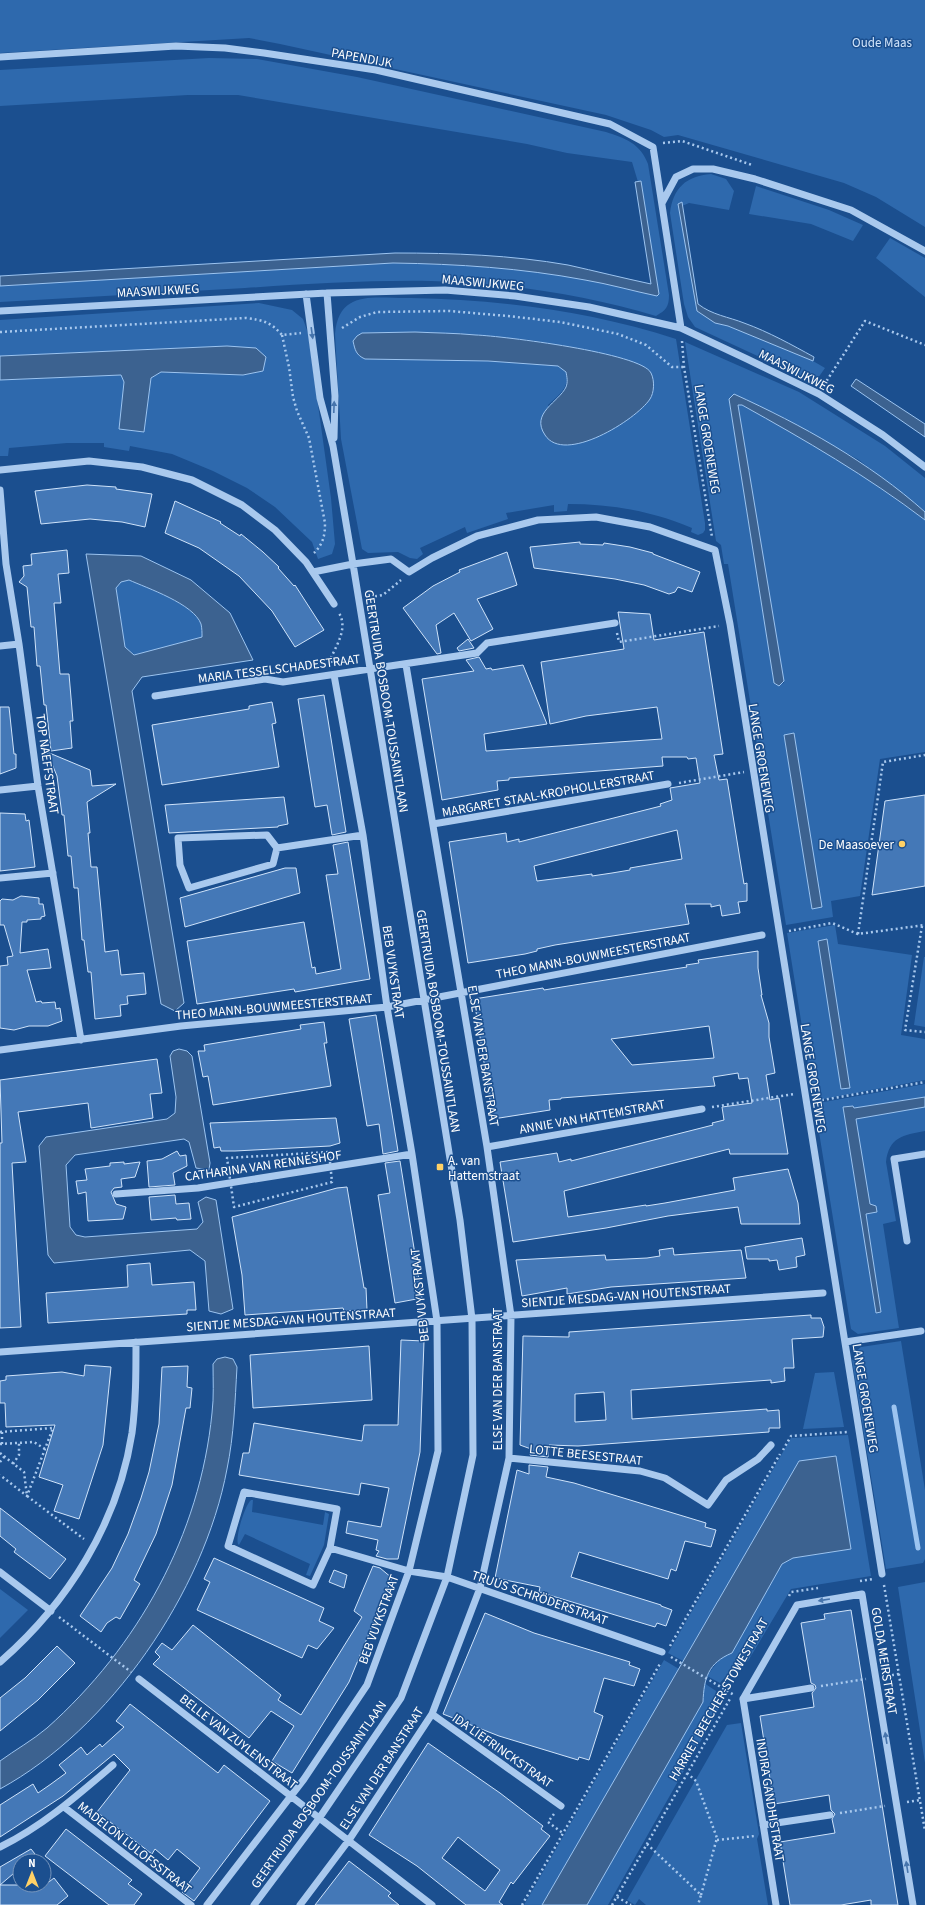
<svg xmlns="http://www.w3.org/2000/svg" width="925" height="1905" font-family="'Source Sans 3',sans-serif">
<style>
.green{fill:#2e69ad;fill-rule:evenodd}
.water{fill:#3c6290;stroke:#9cc4f0;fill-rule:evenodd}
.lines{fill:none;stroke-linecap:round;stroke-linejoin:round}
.stream{stroke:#9cc4f0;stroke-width:5}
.building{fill:#4478b7;stroke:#cfe3fa;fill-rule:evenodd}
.path{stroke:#a9c9ee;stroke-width:2.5;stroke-dasharray:2 3;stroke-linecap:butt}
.minor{stroke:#a9c9ee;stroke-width:7}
.oneway{fill:#4674ac}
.poi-dot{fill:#ffd166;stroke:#1b4f8f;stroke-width:1.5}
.labels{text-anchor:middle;stroke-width:3;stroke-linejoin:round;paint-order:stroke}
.park-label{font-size:13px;fill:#cfe3fa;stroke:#1b4f8f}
.street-label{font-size:13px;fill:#fff;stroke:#1b4f8f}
.poi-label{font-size:13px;fill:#fff;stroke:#1b4f8f;text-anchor:end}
</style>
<rect width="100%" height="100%" fill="#1b4f8f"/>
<path class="green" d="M0,0H925V227L876,197L844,183L678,135L664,137L651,130L606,115L280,44L249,38L0,53Z
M209,58L257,59L357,77L606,132C625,138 641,144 648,164L669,295C669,307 666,310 656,316C583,294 507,283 431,281C369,280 307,284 245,288C163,293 82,297 0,302V286L393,263C457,264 521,268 585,280C609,284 633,291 657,296L659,294L641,181L638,182L632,162L567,153L527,144L238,95H188L0,106V70Z
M711,174L726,179L734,191L729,210L689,203L682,206L681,202L697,311L715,323L728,326L813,361L825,368L818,378L803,377L695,327L688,317L684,304L670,213C673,188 686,176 711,174Z
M756,186L829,210L863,225L853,241L811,224L749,214Z
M890,238L925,258V297L876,258Z
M411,298C502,300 590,311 676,339L705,523V530L703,533L698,535L691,532L692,528C652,511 611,504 568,504L567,511L554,512V505L506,513L508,519L467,533L465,527L420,548L423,554L417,559L410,558L398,552L368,553L362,549L341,439L335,334C339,288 376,299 411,298ZM415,332L476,335L530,340L587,350L651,373L653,393L593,439L577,444L562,445L548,405C559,395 570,388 566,372L558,366L488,361L362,333Z
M259,303L292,310L303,319L308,333L331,498L335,544L332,554L318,559L312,542L275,507L247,488L213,471L172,454L130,446L129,451L104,447V443H67L9,448L8,456H0V380L121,375L124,382V395L144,432L151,378L161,372L243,375L263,371L227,346L0,356V320Z
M685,342L799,392L885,446L925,478V512L859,460L775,413L729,399L774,683L776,685L784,683V681L738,405H742L798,436L860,474L925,520V752L880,759L860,896L831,901L833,917L786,925L728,564H724L721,545L716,541ZM784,735L822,907H821L812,909Z
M129,580C147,588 194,604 201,624C202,628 202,633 202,637L135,655L125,647L116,588L121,582Z
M835,925L838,944L912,955L901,1035L925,1039V1080L818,1100L816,1083H811L787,933ZM826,940L850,1088L842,1089L818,941Z
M924,957H925V1027L914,1025Z
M925,1084V1097L853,1108V1106L843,1107L876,1312H881L866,1214L877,1212L870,1204L855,1119L925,1107V1131C903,1135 889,1137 886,1162L896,1221L883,1224L899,1328L858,1334L851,1329L818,1126L822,1125L818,1103Z
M901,1341L925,1490V1559L923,1563L886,1569L852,1360L856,1359L855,1352L861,1347Z
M834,1372L844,1427L803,1429L815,1373Z
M848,1435L871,1576L791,1589L748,1661L735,1666L720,1683L707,1676L721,1657L732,1653L782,1564L793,1558L851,1549L799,1461L683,1661L668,1653L791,1438Z
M251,1500H253L252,1512L323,1525L325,1512L329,1514L324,1545L310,1576L306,1575L310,1564L245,1534L239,1545L238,1544C235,1537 245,1505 251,1500Z
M925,1582V1763L898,1587Z
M0,1589L28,1610L0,1638Z
M664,1660L679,1669L542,1905H524Z
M704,1683L716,1691L715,1697L720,1707L608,1905H587L703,1702Z
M741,1723L759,1834L757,1839L768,1905H646L639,1899L635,1905L627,1900L727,1725Z"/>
<path class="water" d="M641,181L659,294L657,296C633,291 609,284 585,280C521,268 458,264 393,263L0,286V276L395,253C453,253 511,255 568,265C595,271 623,278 651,284L635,182Z
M682,202L698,304C712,315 729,317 744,323C769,332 792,345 814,357L813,361L728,326L715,323L697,311L678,204Z
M415,332C435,333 455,333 476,335C502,336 642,353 651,373C655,381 654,393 650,399C636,420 564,465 545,435C530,413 559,402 566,387C568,382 567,377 566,372L558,366L488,361L365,359C356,355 355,350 353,341L357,336L362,333Z
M227,346L256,348L266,357L263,371L243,375L161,372L151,378L144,432L119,429L124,382L121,375L0,380V356Z
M856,379L925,424V437L851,386Z
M734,394C802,425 869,462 925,512V520C867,476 805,440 742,405H738L784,681L779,686L774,683L729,399Z
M86,554L141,556L191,580L230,613L253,660L142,677L132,691L184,1003L175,1011L161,1004ZM129,580C147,588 194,604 201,624C202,628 202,633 202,637L134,655L125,647L116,588L121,582Z
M794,733L822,907L812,909L784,735Z
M827,939L850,1088L841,1089L818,941Z
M179,1049L187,1051L192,1056L210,1163L209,1170L196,1168L189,1142L184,1139L75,1155L66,1165L70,1227L76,1235L85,1237L197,1229L203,1222L198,1202L206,1197L216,1200L233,1309L221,1314L209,1311L205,1261L190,1250L54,1263L48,1255L39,1146L46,1137L167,1119L175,1113L176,1097L170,1056L173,1051Z
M925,1097V1107L856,1119L870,1204L876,1206L877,1212L866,1214L881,1312L876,1313L843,1107L853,1106L854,1108Z
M225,1357L233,1359L237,1367C235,1401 234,1435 227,1469C204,1592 110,1729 0,1789V1761C15,1750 33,1740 47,1728C138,1647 200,1535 212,1413C214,1397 213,1380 213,1364L217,1359Z
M836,1456L851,1549L793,1558L782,1564L732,1653C708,1663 704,1678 703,1702L587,1905H542L799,1461Z"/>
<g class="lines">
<path class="stream" d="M894,1407L918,1548"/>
</g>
<path class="building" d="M87,485L116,487V489L152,494L145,527L122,522L90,519L41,524L35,491Z
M175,501L221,522L220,523L240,536L241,534L263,552L279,567L278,568L294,586L295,585L324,630L295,647L272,611L239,576L199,548L165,533Z
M580,542V544L603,545L604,543L630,547L653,553V554L700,572L692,592L678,587L675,592L669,594L644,585L615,579L534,568L530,547Z
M67,550L69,573L58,574L61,603H54L60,674H69L73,721H70L72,748L51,751L46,705H44L40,666H37L34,627H31L27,587L19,582L24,576L23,566L32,565L31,554Z
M507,552L517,585L477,599L493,629L471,641L454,613L436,625L441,653L437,654L403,608L433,586L460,572L459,570Z
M618,612L650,614L654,640L704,632L723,754L714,755L719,780L727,779L744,884L747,883V901L738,902L740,913L722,916L720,905L711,907V904H685L689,924L555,945L537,949V951L525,954L468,963L449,842L506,833L507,842L519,839V842L661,806L660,804L672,800L670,788L700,783L696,758L688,759L687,757H662L663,766L509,778V780L497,781L498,790L442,800L422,679L474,671L466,660L479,657L486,669L491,668L492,670L523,665L547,724L484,734L486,751L662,739L657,707L586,716L550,724L541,662L624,649ZM677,830L682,859L630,868V870L612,873L592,876V874L537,881L534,866Z
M468,639L474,648L459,651L457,648Z
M324,695L346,832L332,835L327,805L315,807L298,699Z
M272,702L276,723L272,724L279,767L162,785L152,725L249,709V706Z
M0,707H9L14,754H16V768L0,774Z
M47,752L90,770L92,786L116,784L87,802L90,833H88L91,867H97L105,952L118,950L121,975L144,973L146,994L127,996L128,1004L120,1005L121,1016L95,1019L91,972H88L84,940H82L78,888H74L71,856H68L64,815H62L57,776Z
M925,795V886L872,895L885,801Z
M284,797L288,824L278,826V827L169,833L165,805Z
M0,813L25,814L26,821L29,820L35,867L0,871Z
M348,842L370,979L295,992L294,989L197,1004L187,941L304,922L312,968L315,967L316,974L341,969L326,875L338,874L333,845Z
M285,868H296L300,893L185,927L180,898Z
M21,896L39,898V904H43L45,916L41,917V919L27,920V922H22L20,953L48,949L51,968L27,970L36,1002L41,1001L42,1003L55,1002L56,1009L60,1008L62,1021L48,1026H29L14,1030L0,1028V966L8,965L7,957L13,956L4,925H0V901L2,899L13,900Z
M758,951V968L762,995H761L769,1023V1037L775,1073L766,1075L770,1100L779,1098L788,1154H730L729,1149L564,1191L568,1217L646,1205V1206L665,1203L735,1190L733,1178L788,1169L798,1203L800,1224H741L738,1207L668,1216L606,1228L513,1242L500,1162L557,1153L559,1162L571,1159V1161L713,1125L712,1123L724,1120L722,1107L752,1103L748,1078L739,1079L738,1073L713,1077L715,1086L561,1098V1099L549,1100L550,1110L493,1119L474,999L543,988L544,990L562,987L668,970L687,967L686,965L699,963L698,960ZM709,1026L714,1058L632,1065L611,1039Z
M376,1015L398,1151L383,1154L379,1124L367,1126L349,1019Z
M324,1022L327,1043H324L331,1086L213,1105L208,1076L203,1077L198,1051H205L204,1045L301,1029L300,1025Z
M157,1059L162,1093L150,1094L153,1118L91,1128L88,1103L18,1112L26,1162L12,1163L21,1327L0,1328V1143H2L0,1080Z
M336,1118L340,1143L330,1146L235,1151H221L220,1147L214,1148L210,1123Z
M177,1151L180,1156L186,1155L187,1166L173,1173L175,1185L149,1187L147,1161L162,1159Z
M400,1161L422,1298L395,1303L378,1195L390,1193L385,1163Z
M124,1162V1164L140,1162L135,1177L121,1179L122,1187L114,1188L111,1192L116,1204L126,1207L123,1219L88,1221L86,1192L78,1194L76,1181L87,1180L85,1169L110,1166V1163Z
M347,1187L364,1288H366L367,1310L344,1311L343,1308L245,1315L242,1275L232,1217L337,1188Z
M175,1195L176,1204L189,1203L191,1219L177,1220L176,1218L151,1220L149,1197Z
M802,1238L805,1255L796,1257L797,1267L779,1270L777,1260L769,1261V1259H747L745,1247Z
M673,1248L674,1255L741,1250L746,1278L611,1287L567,1294V1288L522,1296L516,1260L605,1255L606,1260L647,1258L660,1256L659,1250Z
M150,1263L152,1285L194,1282L196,1310H187V1314L48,1323L46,1293L128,1287L127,1265Z
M811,1315V1318H821L824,1327L823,1337L792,1339L794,1368H784L785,1381L771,1383V1380L631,1390L632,1419L767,1409V1411L779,1410L780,1428H769V1432L755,1433L578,1446L549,1445L548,1457L530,1455L531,1449L520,1445L523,1336L569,1337V1332ZM604,1392L606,1420L575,1422V1394Z
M401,1340L424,1341L420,1452L398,1559H387L376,1556L379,1551L376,1550L378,1540L346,1533L348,1521L381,1527L389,1488L361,1483L359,1495L239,1475L243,1453H249L254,1423L362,1441L364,1425H398Z
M369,1346L372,1400L253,1408L250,1355Z
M85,1365L111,1367L103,1445L79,1519L54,1511L63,1485L39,1477L55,1425L6,1427L5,1403H0V1381L6,1380V1376L62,1372L84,1376Z
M188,1366L187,1387L192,1388L190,1408H186L172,1485L156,1534L134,1580L140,1584L120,1619L116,1617L107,1623L101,1632L80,1616L112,1568L128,1534L141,1498L149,1472L159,1424L162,1367Z
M529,1465L548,1467L546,1477L574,1483L706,1523L705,1527L716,1530L711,1547L685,1541L676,1571L671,1569L668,1579L579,1552L571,1577L661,1605V1606L672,1610L666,1626L657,1623L655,1627L539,1592L540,1587L495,1578L517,1470L529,1474Z
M0,1508L66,1559L50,1579L14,1552L16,1549L0,1536Z
M214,1558L324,1608L319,1621L334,1628L317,1649L308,1645L302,1658L197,1610L210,1582L204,1579Z
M373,1566L380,1568L392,1578L349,1682L292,1773L272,1761L294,1726L271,1711L249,1738L153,1664L160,1657L155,1652L162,1643L172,1650L193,1625L281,1695L278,1700L301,1715L362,1617L354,1611Z
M334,1570L347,1575L344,1588L329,1582Z
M851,1610L898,1905H871V1900L841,1905H790L780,1842L835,1833L832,1819L835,1814L831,1810L829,1795L774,1804L760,1716L814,1707L812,1693L816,1688L815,1685L811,1683L801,1623L825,1619L824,1614Z
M485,1613L534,1633L630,1662L629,1665L640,1669L634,1686L604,1678L594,1712L603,1716L589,1760L579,1757L578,1760L499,1736L443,1714Z
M57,1646L75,1663L38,1700L0,1731V1698L25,1678Z
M130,1704L218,1773L224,1765L270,1801L194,1901L182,1892L200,1868L177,1849L168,1860L155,1849L152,1854L97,1812L130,1770L114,1754L63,1796L0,1837V1805L33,1784L38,1793L51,1784L66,1773L59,1765L81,1747L87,1755L100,1744L102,1747L124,1727L116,1721Z
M428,1743L500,1793L543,1826L541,1829L550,1836L513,1884L511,1882L499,1902L503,1905H466L417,1866L369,1835ZM458,1837L500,1870L485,1891L442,1858Z
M66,1829L132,1880L128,1884L142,1894L134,1905H109L45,1856Z
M31,1849L35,1854L28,1861H20V1868L0,1885V1867Z
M349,1861L391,1893L388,1896L399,1905H315Z
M54,1878L68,1896L57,1905H0V1885H45Z"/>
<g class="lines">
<path class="path" d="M663,143L682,141L752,165
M342,328L360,317L377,312L449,311L508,316L560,322L618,334L646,345L672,367H684
M0,332L246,318C262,320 271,322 282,335L301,333
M282,335L289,367L293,397L297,411L309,438L325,523C325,536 323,544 314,553
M682,341L684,367L712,537
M824,385L865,321L925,345
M370,597L383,595L401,580
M617,633L619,642L719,626
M332,663L331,658C337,644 348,628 339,613
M679,783L744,772
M922,926L905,1030L925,1032
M789,931L832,923L858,934L925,925
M858,934L883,762L925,755
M817,1101L925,1082
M712,1107L794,1094
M329,1152L332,1182L234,1207L227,1158Z
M0,1432L53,1428L27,1496L0,1475
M2,1432V1444
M0,1444L34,1442L45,1449
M783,1450L791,1436L848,1432
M0,1453L24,1472L27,1496L84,1539
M0,1462L4,1457
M13,1464L19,1455V1443
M860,1581L873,1579
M884,1585L925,1831
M789,1596L791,1592L818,1588
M59,1617L131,1672
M670,1646L780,1454
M671,1657L734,1695
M887,1676L899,1674
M821,1686L866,1679
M687,1773L696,1781L717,1838L701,1895
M907,1802L920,1800
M840,1813L885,1806
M554,1814L548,1822L564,1834
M717,1840L755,1836
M647,1844L701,1895L698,1905
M617,1897L631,1905
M522,1905L661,1662
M612,1905L731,1697"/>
<path class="minor" d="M0,57L176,46L225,48L264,53L376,70L610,124L653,147L681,328
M662,203L676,177L693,169H713L755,179L851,210L925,251
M327,293L335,396L334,438
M0,311L327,293L445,290L515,296L589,307L681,328L747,359L819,394L883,435L925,467
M0,470L89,461L142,467L192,480L242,505L275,530L306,562L334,604
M0,490L6,564L19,644L38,786L81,1040
M313,572L353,564L391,559L409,572L432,558L477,536L538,520L596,517L650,527L715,550L730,624L882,1574
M0,646L19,644
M155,696L265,679L283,682L477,653L487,643L615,623
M0,790L38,786
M433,824L668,784
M277,848L267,835L178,838L180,865L189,888L273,864L277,848L363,835
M0,878L53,873
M0,1050L181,1026L387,1007L762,935
M487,1147L702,1109
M116,1194L198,1188L412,1154
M907,1241L894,1159L925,1154
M845,1342L921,1331
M0,1352L823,1293
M509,1458L640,1471L665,1478L708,1505L726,1480L758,1459L771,1445
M244,1492L337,1509L330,1548L313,1585L228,1546Z
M330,1548L409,1571L447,1577L662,1652
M0,1572L51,1611
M0,1662C68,1603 118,1523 132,1433C136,1402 136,1373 136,1342
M139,1679L432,1905
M743,1699L797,1605L862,1594L913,1905
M743,1699L776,1905
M743,1699L811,1688
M432,1714L561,1806
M64,1807L191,1905
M763,1825L830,1815
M0,1847C43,1826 78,1795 113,1765
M207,1905L304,1779L367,1685L409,1571L438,1451L437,1321L412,1154L387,1007L363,835L334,675
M254,1905L320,1817L401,1698L447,1577L473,1455L472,1319L460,1220L353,564L333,446L320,398L306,294
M300,1905L349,1840L432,1714L480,1588L509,1458L511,1316L487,1147L406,665"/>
</g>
<defs><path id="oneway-solid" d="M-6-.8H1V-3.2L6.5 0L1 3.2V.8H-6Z"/></defs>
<g class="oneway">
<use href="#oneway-solid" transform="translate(312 333) rotate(82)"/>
<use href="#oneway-solid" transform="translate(334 407) rotate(-88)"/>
<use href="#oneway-solid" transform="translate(824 1600) rotate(171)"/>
<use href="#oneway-solid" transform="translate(886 1738) rotate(-99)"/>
<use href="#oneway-solid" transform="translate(907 1867) rotate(-99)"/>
</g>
<g class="poi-dot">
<circle cx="902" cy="844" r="4"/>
<rect x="436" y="1163" width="8" height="8" rx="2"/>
</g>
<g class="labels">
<g class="park-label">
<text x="882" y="47">Oude Maas</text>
</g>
<g class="street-label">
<text transform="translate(362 57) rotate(10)" y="5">PAPENDIJK</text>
<text transform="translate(483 282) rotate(5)" y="5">MAASWIJKWEG</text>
<text transform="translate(158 290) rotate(-3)" y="5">MAASWIJKWEG</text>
<text transform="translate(797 371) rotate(27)" y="5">MAASWIJKWEG</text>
<text transform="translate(708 439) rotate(81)" y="5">LANGE GROENEWEG</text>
<text transform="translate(279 668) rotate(-7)" y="5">MARIA TESSELSCHADESTRAAT</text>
<text transform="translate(387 701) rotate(81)" y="5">GEERTRUIDA BOSBOOM-TOUSSAINTLAAN</text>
<text transform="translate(762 758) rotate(81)" y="5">LANGE GROENEWEG</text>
<text transform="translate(48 764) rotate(82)" y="5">TOP NAEFFSTRAAT</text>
<text transform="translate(548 793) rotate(-10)" y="5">MARGARET STAAL-KROPHOLLERSTRAAT</text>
<text transform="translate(593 955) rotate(-11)" y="5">THEO MANN-BOUWMEESTERSTRAAT</text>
<text transform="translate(394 972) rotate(82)" y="5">BEB VUYKSTRAAT</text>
<text transform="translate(274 1006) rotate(-5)" y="5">THEO MANN-BOUWMEESTERSTRAAT</text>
<text transform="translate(439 1021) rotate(81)" y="5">GEERTRUIDA BOSBOOM-TOUSSAINTLAAN</text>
<text transform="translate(484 1056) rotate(81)" y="5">ELSE VAN DER BANSTRAAT</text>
<text transform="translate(814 1078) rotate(81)" y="5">LANGE GROENEWEG</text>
<text transform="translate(592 1116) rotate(-10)" y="5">ANNIE VAN HATTEMSTRAAT</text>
<text transform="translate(263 1165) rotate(-8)" y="5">CATHARINA VAN RENNESHOF</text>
<text transform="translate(419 1295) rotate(-96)" y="5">BEB VUYKSTRAAT</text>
<text transform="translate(626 1295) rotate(-4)" y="5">SIENTJE MESDAG-VAN HOUTENSTRAAT</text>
<text transform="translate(291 1319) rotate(-4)" y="5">SIENTJE MESDAG-VAN HOUTENSTRAAT</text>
<text transform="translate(497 1379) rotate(-90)" y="5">ELSE VAN DER BANSTRAAT</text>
<text transform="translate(866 1398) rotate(81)" y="5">LANGE GROENEWEG</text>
<text transform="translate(586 1454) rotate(6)" y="5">LOTTE BEESESTRAAT</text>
<text transform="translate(540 1597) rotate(19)" y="5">TRUUS SCHRÖDERSTRAAT</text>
<text transform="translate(378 1619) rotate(-70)" y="5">BEB VUYKSTRAAT</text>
<text transform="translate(885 1661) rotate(81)" y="5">GOLDA MEIRSTRAAT</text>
<text transform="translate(718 1699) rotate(-60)" y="5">HARRIET BEECHER-STOWESTRAAT</text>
<text transform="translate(239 1741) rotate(38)" y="5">BELLE VAN ZUYLENSTRAAT</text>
<text transform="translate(503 1750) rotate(35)" y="5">IDA LIEFRINCKSTRAAT</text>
<text transform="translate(381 1768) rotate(-57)" y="5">ELSE VAN DER BANSTRAAT</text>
<text transform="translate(318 1794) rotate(-55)" y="5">GEERTRUIDA BOSBOOM-TOUSSAINTLAAN</text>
<text transform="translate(771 1800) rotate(81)" y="5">INDIRA GANDHISTRAAT</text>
<text transform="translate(135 1847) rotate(38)" y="5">MADELON LULOFSSTRAAT</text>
</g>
<g class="poi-label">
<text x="894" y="849">De Maasoever</text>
<text x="448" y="1165" text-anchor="start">A. van<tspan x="448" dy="15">Hattemstraat</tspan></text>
</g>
</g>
<g transform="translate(32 1873)"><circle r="19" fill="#1b4f8f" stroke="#7695bc"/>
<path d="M0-3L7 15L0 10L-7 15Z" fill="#ffd166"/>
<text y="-6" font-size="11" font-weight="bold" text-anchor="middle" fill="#ffffff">N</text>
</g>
</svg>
